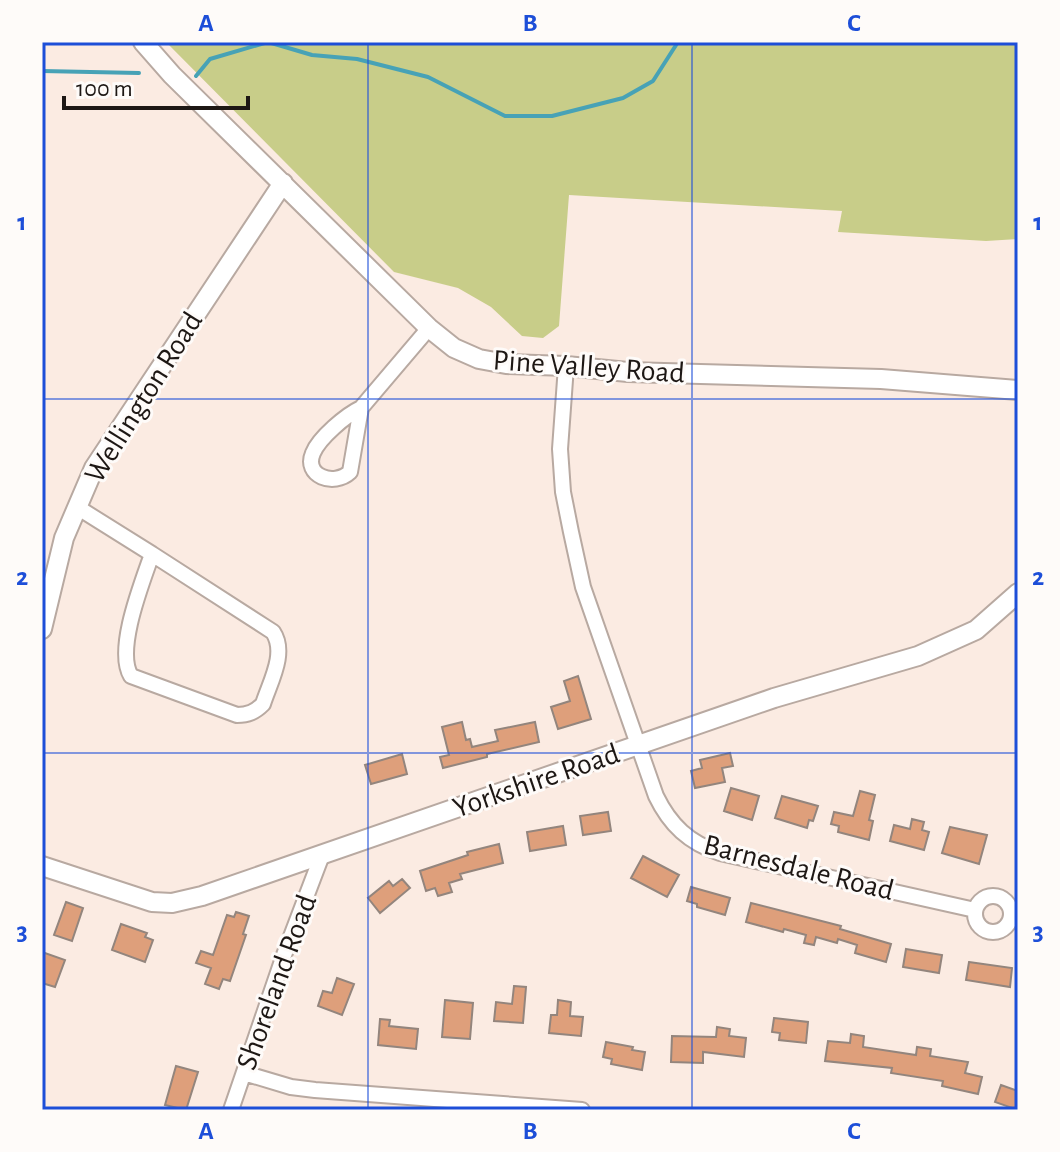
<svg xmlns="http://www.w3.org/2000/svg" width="1060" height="1152" font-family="'Alegreya Sans',sans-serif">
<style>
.green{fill:#c8cd89}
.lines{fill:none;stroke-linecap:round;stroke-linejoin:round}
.stream{stroke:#47a2b6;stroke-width:4}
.building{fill:#de9f7b;stroke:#93857d;stroke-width:2}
.minor-casing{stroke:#b8a9a1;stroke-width:18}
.tertiary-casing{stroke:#b8a9a1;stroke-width:22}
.minor{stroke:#fff;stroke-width:14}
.tertiary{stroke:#fff;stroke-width:18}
.grid{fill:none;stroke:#1d4ed8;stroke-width:2;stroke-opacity:0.55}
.labels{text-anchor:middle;stroke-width:6;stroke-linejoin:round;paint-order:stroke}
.street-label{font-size:30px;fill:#1d1714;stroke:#fefbf9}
.neatline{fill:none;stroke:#1d4ed8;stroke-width:3}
.grid-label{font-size:26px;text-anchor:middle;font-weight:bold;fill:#1d4ed8}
</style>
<rect width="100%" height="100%" fill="#fbebe2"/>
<path class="green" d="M166,42H1018V239L986,241L838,232L842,211L569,195L559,326L543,338L522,336L491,307L458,288L394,272Z"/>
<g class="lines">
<path class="stream" d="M42,71L139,73
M196,76L210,59L268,42L312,55L357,59L428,77L505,116H552L623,98L653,81L678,42"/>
</g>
<path class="building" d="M578,676L591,719L558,729L551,707L570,701L564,681Z
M462,722L466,740L470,739L472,747L498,741L495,730L535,722L539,742L487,754V757L443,768L440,757L449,755L442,727Z
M730,753L733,766L722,768L725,782L695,788L691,771L702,768L700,760Z
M402,754L407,774L371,784L365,765Z
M731,788L759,796L752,820L724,811Z
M860,791L875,795L869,820L873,821L869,840L838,832L839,826L831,824L834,812L853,816Z
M782,796L818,806L813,821L809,820L807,828L775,818Z
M608,812L611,831L583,835L580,816Z
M912,819L924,822L922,830L929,832L924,850L890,841L894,825L910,829Z
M563,826L566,845L530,851L527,832Z
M950,827L987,835L979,864L942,853Z
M499,844L503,863L460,874L462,879L449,883L452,892L438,896L435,888L426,891L420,871L468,855L467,852Z
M643,856L679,875L667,897L631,878Z
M402,879L410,888L380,913L368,898L389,881L393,886Z
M691,887L730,898L725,915L697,907V904L687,901Z
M66,902L83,908L72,941L54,935Z
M751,903L841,926L840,929L891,944L886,962L855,953L857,945L838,939L837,943L816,937L814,945L804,943L806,935L784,929L783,932L746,922Z
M236,912L249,916L243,934L246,935L230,981L223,979L219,989L205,984L211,968L196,963L201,951L213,955L227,915L234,917Z
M121,924L147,933L145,937L153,940L145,962L112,950Z
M906,949L942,955L939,973L903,967Z
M42,952L65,960L55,987L42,983Z
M969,962L1012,968L1010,987L966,980Z
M337,978L354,984L342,1015L318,1006L323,991L332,993Z
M514,986L526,987L523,1023L494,1021L496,1002L512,1004Z
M445,1000L473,1003L470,1039L442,1037Z
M558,1000L571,1002L570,1016L583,1017L581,1036L549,1033L551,1015H557Z
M774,1018L808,1022L806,1043L779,1040L780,1033L772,1032Z
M380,1019L390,1020L389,1026L418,1029L416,1049L378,1045Z
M717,1027L730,1029L729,1036L746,1038L744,1057L703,1052V1063L671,1062L672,1036L716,1037Z
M851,1034L864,1036L863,1047L916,1055L917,1047L931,1049L930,1056L968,1062L965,1073L982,1077L978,1094L942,1086L943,1081L891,1073L892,1068L825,1061L828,1041L850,1043Z
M606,1042L633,1047L632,1050L645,1052L642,1070L611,1064L612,1059L603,1057Z
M176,1066L198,1072L186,1110L165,1105Z
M1001,1085L1018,1091V1110L995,1102Z"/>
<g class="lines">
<g class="minor-casing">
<path id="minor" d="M566,366L560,449L563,492L571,532L583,587L656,796C670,825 689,843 720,853L975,910
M361,408C346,415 319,438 313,453C303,476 334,487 350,472L361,408L429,328
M77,507L152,554
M152,554L273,632C287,653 270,682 263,704C255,712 248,715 237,715L131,676C115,650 142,583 152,554Z
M975 914a18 18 0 1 1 36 0a18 18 0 1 1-36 0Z
M244,1073L291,1087L315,1090L582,1110
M231,1110L284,955L322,855"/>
</g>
<g class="tertiary-casing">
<path id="tertiary" d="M143,42L172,75L429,328L454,348L479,359L506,364L566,366L628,372L881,379L1018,390
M42,629L64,538L94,468L283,183
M42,866L152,902L172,903L202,896L774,698L918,656L976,630L1018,593"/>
</g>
<use href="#minor" class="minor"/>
<use href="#tertiary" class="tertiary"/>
</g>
<path class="grid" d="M368,42V1110M692,42V1110M42,399H1018M42,753H1018"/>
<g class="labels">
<g class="street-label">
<text transform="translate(589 366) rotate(4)" y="10">Pine Valley Road</text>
<text transform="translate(143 397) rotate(-58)" y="10">Wellington Road</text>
<text transform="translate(536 780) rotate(-19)" y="10">Yorkshire Road</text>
<text transform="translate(799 867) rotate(14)" y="10">Barnesdale Road</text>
<text transform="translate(276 982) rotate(-70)" y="10">Shoreland Road</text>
</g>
</g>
<rect width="1060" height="1152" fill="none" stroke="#fefbf9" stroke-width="88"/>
<path d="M64 96v12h184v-12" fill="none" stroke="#1d1714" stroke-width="4"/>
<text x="76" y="96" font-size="24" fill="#1d1714" stroke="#fefbf9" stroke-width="6" paint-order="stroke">100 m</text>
<rect x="44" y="44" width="972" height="1064" class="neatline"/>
<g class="grid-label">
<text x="206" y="31">A</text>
<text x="530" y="31">B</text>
<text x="854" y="31">C</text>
<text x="22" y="230">1</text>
<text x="1038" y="230">1</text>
<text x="22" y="585">2</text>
<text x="1038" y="585">2</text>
<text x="22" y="940">3</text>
<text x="1038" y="940">3</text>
<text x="206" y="1139">A</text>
<text x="530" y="1139">B</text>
<text x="854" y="1139">C</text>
</g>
</svg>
